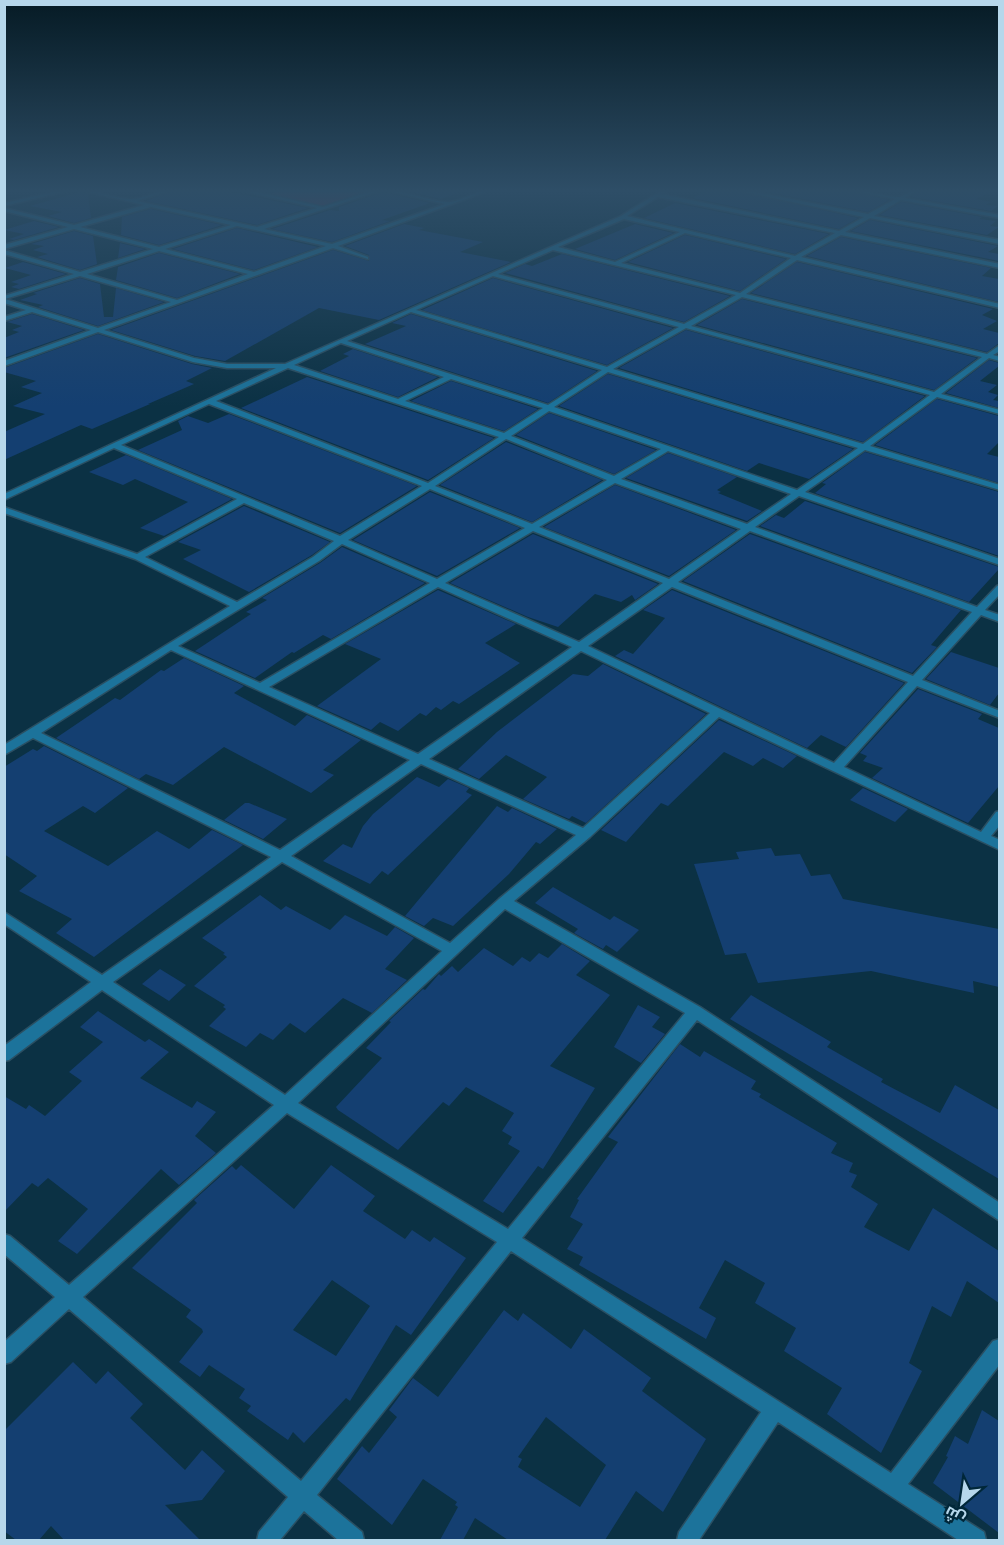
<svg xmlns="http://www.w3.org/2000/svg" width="1004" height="1545" font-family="Inter,Cairo,sans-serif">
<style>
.green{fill:#752c4d}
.building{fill:#143f71;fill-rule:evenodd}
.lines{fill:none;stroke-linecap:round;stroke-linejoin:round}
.minor-casing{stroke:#2a4f62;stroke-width:3}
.minor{fill:#1c739b;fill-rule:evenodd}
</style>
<rect width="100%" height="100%" fill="#0b3144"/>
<path class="green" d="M283,190H370L322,206L270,194Z"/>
<path class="building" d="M173,190H221L308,208L257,225L146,201Z
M403,190H457V193L441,199Z
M707,190H733L858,218L839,229L693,198Z
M757,190H849L889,200L868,212Z
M919,190H995L976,199L991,202L986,205L998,206L991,211L911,197Z
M80,192L88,194L91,218L74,223L48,216L62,212L30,206Z
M383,192L430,203L382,220L390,221L332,242L272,229L330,210L339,211V207Z
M901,202L982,217L979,219L996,221L990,226L999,227L987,235L880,215Z
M675,203L829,234L795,254L644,218Z
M151,209L222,225L159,245L121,235L122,217Z
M870,220L998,246L988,252L999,254V261L851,231Z
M34,221L59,227L14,240L9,239L24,234L4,230Z
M404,224L424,228L419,230L483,242L460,252L511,262L379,320L319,308L225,361L195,356L111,330L333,250L369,261V255L345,246Z
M635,224L673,233L615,260L575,249Z
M237,228L318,247L254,270L173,249Z
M74,231L93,236L97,264L80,270L37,257L48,254L33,250L44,246L31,244Z
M685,235L786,259L740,291L628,262Z
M841,237L991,268L982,276L999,279V302L807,256Z
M120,243L145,249L118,258Z
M159,253L240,274L177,298L116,280L118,267Z
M562,254L730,296L684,322L505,273L525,264L532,266Z
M23,262L66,274L19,289L11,287L19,284L11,282L31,275L5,268Z
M797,262L993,309L982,315L997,321L983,329L999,333V343L987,352L751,293Z
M80,278L100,284L104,317H113L116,288L164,302L98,326L38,307L43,305L20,300L37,294L33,293Z
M493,278L673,328L607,365L422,310Z
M742,299L977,358L934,390L697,325Z
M32,314L84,330L4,358V338L19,332L12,330L22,326L7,322Z
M411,314L597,371L548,403L365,344L406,326L392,323Z
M686,330L925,396L863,442L619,368Z
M98,334L192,364L212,368L186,381L194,384L148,404H150L92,429L81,425L4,460V432L45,414L13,406L42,393L21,387L36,381L4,372V368Z
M353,349L438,377L398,397L320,371L349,356L343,354Z
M989,360L999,363V366L980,381L997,385L988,392L998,395L993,400L999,401V408L946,393Z
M608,374L853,449L809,479L759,463L747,471L559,406Z
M307,377L494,438L428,480L241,408Z
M451,381L538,409L504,431L411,401Z
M937,399L999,416V442L987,454L999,457V483L875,445Z
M549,413L656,450L614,474L516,435Z
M229,414L417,486L340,533L138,450L182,430L178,421L188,416L208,423Z
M506,442L602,480L532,522L440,485Z
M865,452L999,492V556L815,493L826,484L822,483Z
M668,453L737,477L717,490L721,492L718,493L762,511L747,521L626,478Z
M126,455L232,499L164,536L140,528L188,502L135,479L123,485L89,472Z
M615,485L736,530L669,576L544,527Z
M430,492L520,528L437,576L353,540Z
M805,501L999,567V569L969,602L760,526L776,515L784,518Z
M244,506L330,542L312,555L249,592L183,559L201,550L178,542Z
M533,534L658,584L635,600L632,595L621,602L595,594L558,627L528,617L450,583Z
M750,534L961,610L931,645L937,647L912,673L683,581Z
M342,547L425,583L331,639L323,635L294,653L292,652L255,678L195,651L251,614L246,612L267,600L262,598L320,563Z
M438,590L516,624L485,643L520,663L459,704L453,701L441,710L436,707L426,716L420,713L398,731L380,722L371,730L317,706L381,659L345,644Z
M672,590L904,683L846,747L821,735L807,748L615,656L624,650L633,654L665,618L643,610Z
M951,652L999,668V693L990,705L926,679Z
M184,658L244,686L234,693L295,726L307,715L361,740L323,770L334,775L311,793L224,747L173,785L146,774L139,779L56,738L115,698L120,700L161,670L164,671Z
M603,664L706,714L586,823L572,816L569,819L523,799L547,777L506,755L479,779L458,769L497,732L573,674L588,676Z
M918,689L982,714L978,719L999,728V786L968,823L872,778L883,768L863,761L867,756L860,753Z
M719,720L797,756L783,768L763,758L753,766L724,752L668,806L661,803L626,842L601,830Z
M44,746L128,788L95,813L83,806L44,831L108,866L157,831L189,849L212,830L243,845L94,957L56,933L72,919L19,891L37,876L4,854V767L33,749L37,751Z
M417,777L439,787L448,779L469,788L466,792L472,795L388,875L382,871L370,884L323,861L343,844L352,848L363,826L373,814Z
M863,788L908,809L895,822L850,800Z
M245,803H249L287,819L263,839L224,820Z
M497,806L508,812L512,808L557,829L540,844L536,842L509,874L453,926L433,918L424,926L405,916Z
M771,848L775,856L800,854L811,876L830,874L843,899L999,929V987L973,981L974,993L871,971L758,983L746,953L725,955L694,864L739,859L736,852Z
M553,887L610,920L614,916L639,930L617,952L606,945L603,949L574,933L578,929L535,903Z
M260,895L281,910L286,906L330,930L345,915L387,936L395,927L414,938L385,969L407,980L372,1013L343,998L305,1033L290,1023L273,1040L260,1033L246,1047L209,1026L226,1009L223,1007L225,1005L194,986L227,957L223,954L225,953L202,938Z
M562,944L590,961L576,975L610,995L550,1066L595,1088L543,1169L538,1166L503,1213L483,1201L520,1151L508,1144L512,1137L502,1131L514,1113L466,1087L449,1106L443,1102L398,1150L338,1110L336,1107L382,1058L366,1048L391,1022L389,1021L423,989L425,990L439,974L441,976L452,966L458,972L484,948L513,966L522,957L530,962L539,953L548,958Z
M160,969L186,985L169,1001L142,984Z
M751,995L831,1042L827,1047L883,1079L881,1082L940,1113L955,1085L999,1110V1179L730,1019Z
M638,1005L660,1017L652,1027L665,1034L641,1063L614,1047Z
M98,1011L145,1042L149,1039L169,1052L140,1078L192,1108L197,1101L216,1112L195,1136L216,1153L179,1185L161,1169L77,1254L58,1241L88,1209L48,1178L38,1187L32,1183L4,1212V1096L26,1109L29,1105L45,1116L82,1081L69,1072L103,1042L80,1027Z
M680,1044L700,1057L704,1051L756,1081L751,1089L761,1094L759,1097L837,1143L831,1153L853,1163L849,1172L857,1175L851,1187L878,1204L864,1227L909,1251L933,1208L999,1251V1303L967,1281L951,1317L932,1306L909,1363L922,1371L881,1453L827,1414L842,1388L784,1351L796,1328L755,1303L765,1283L725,1260L699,1308L716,1318L706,1339L579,1265L583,1257L567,1249L583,1224L570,1217L579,1200L577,1199L618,1142L608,1137Z
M241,1165L294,1209L331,1165L375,1196L363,1211L405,1239L412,1230L430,1242L434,1237L466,1258L411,1335L396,1325L350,1401L346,1398L304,1443L293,1432L288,1440L247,1411L251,1406L239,1398L245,1389L209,1365L200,1377L179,1362L203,1332L202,1329L186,1317L191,1310L132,1268L197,1203L194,1200L232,1166L236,1170ZM332,1280L370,1306L336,1356L293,1330Z
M504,1310L518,1321L523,1313L571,1349L584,1329L651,1378L642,1391L706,1439L663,1512L636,1491L605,1540H508L475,1518L463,1540H440L458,1507L455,1505L457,1502L423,1479L392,1525L337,1479L362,1446L369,1453L397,1417L389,1410L413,1378L438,1397ZM546,1417L606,1465L580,1507L518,1467L522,1459L518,1457Z
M73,1362L96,1384L108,1371L143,1404L130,1418L185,1470L202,1450L225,1471L202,1500L165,1505L200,1540H64L51,1526L39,1540H16L4,1531V1431Z
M982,1410L999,1421V1533L933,1483L948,1457L946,1456L955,1436L968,1444Z"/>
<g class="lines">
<g class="minor-casing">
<path id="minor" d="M62,190H71L4,206V203Z
M81,190C97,190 112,198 129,199C142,200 157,190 171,190L137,201L257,227L317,208L239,190H248L323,207L375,190H382L264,229L332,244L445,204L384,190C406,190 430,202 449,202C463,201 476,190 490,190L338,246L368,257V259L333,248L104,330L194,358L227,364H285L621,216L662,190H667L662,194L839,231L864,217L735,190H745L868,214L895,199L851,190C863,190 892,198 899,197C906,195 910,190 917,190L905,198L1000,215V218L901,200L874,216L1000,240V244L870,218L845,232L1000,264V268L841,235L801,257L1000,304V308L797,260L746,294L987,354L1000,345V351L993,355L1000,357V361L989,358L941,394L1000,410V414L937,397L870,446L1000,485V490L865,450L805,492L1000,559V565L799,496L755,527L977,607L997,586L1000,585V594L985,610L1000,615V622L981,615L922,680L1000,711V718L917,686L844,767L981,832L996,812L1000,811V825L991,836L1000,840V850L719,717L590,837L514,901L700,1007L1000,1203V1221L697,1020L522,1238L891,1473L993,1341L1000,1339V1364L908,1484L984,1532L986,1540H958L778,1422L699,1540H677L679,1532L761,1412L511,1251L317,1495L362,1532L364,1540H338L304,1511L280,1540H257L259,1532L288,1497L69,1309L11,1362L4,1364V1342L55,1297L4,1254V1234L10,1236L69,1285L274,1105L102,990L9,1060L4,1061V1046L91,982L4,924V912L102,975L271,857L33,738L4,755V745L230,606L135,559L4,513V507L137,554L237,499L114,448L4,500V494L276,368H227L193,362L98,332L4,366V361L91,330L32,312L4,321V317L26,310L4,303V296L74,274L4,254V250L80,272L153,249L74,229L4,249V245L68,227L4,211V208L74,225L144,205ZM658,197L835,233L795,256L627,216ZM151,207L231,225L159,247L80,227ZM624,219L680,232L615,262L558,247ZM237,226L326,246L254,272L165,249ZM685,233L791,258L740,293L621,263ZM553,250L736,295L684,324L498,274ZM159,251L248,274L177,300L87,274ZM80,276L171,302L98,328L5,299ZM493,276L679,327L607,367L416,310ZM742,297L982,357L934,392L691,326ZM411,312L602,370L548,405L347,341ZM686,328L930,395L863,444L613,369ZM341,343L444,377L398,399L294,365ZM288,368L499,437L428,483L216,401ZM608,372L858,448L797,490L554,407ZM451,379L543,408L504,433L405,401ZM209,404L422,486L340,536L121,445ZM549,411L661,449L614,476L511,436ZM506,439L607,480L532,524L435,486ZM668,451L791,494L747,524L621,479ZM615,483L741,529L669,579L539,527ZM430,489L525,528L437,579L348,540ZM244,503L334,541L313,557L237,602L145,557ZM533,531L663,583L579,642L445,583ZM750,531L972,612L913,676L678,582ZM342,544L430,583L260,683L178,646L319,561ZM438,587L572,647L418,754L269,687ZM672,587L908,682L834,763L588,646ZM171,650L410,760L280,850L41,733ZM581,651L710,713L583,828L429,759ZM421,764L576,835L499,899L450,943L291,856ZM282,862L442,951L285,1095L113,982ZM505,909L685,1013L508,1229L298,1103ZM287,1113L497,1242L301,1481L83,1297Z"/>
</g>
<use href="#minor" class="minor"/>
</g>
<linearGradient id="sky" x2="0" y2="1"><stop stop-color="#061b25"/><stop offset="0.47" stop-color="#2e4e67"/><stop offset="1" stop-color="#2e4e67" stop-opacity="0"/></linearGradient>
<rect width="1004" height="406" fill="url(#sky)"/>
<rect width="1004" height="1545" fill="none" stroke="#b6d7eb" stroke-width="12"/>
<g transform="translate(962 1503) rotate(209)" stroke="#002739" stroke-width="4.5" paint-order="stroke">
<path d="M0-4.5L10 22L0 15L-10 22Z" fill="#b6d7eb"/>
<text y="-9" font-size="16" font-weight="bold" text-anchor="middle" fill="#b6d7eb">ش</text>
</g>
</svg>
